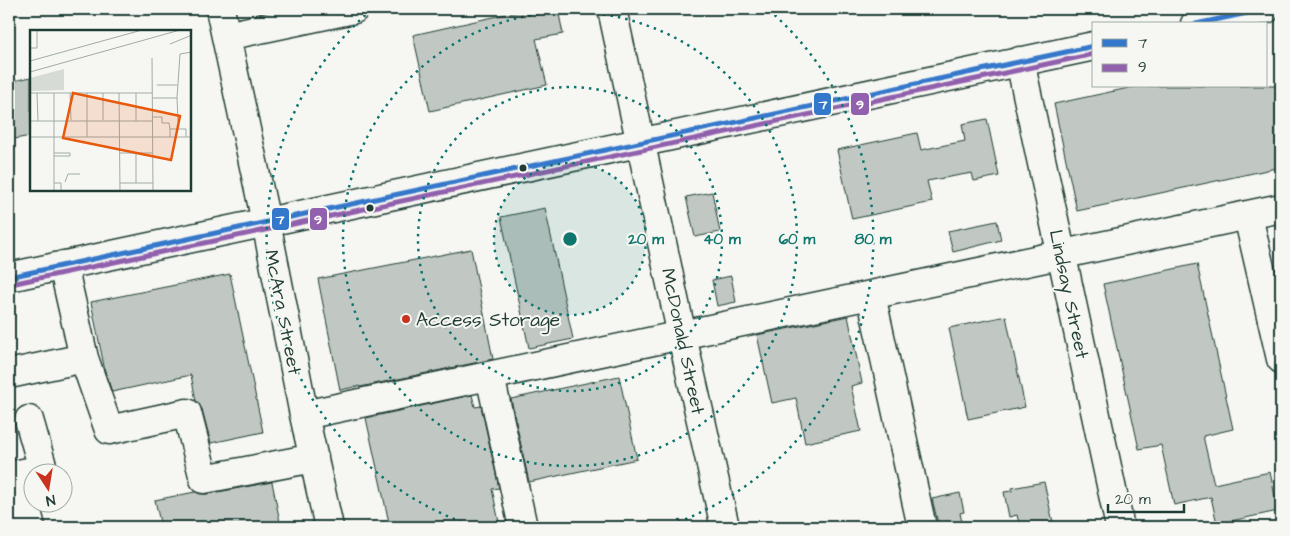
<svg xmlns="http://www.w3.org/2000/svg" width="1290" height="536" font-family="'Architects Daughter',sans-serif">
<style>
.building{fill:#c1c8c3;stroke:#1f3d34}
.lines{fill:none;stroke-linecap:round;stroke-linejoin:round}
.minor-casing{stroke:#1f3d34;stroke-width:31}
.minor{stroke:#f6f6f2;stroke-width:28}
.bus-1-casing{stroke:#f6f6f2;stroke-width:9}
.bus-2-casing{stroke:#f6f6f2;stroke-width:9}
.bus-1{stroke:#3478cb;stroke-width:5}
.bus-2{stroke:#9161ad;stroke-width:5}
.ring{fill:none;stroke:#0f766e;stroke-width:2.5;stroke-dasharray:2.5 5}
.bus-dot{fill:#1f3d34;stroke:#f6f6f2;stroke-width:2}
.poi-dot{fill:#c8321e;stroke:#f6f6f2;stroke-width:2}
.labels{text-anchor:middle;stroke-width:4;stroke-linejoin:round;paint-order:stroke}
.street-label{font-size:19px;fill:#1f3d34;stroke:#f6f6f2}
.poi-label{font-size:19px;fill:#1f3d34;stroke:#f6f6f2;text-anchor:start}
.inset-road{fill:none;stroke:#a0aca6;stroke-width:1}
.view{fill:#e8590c;fill-opacity:0.15;stroke:#e8590c;stroke-width:2.5}
.inset-edge{fill:none;stroke:#1f3d34;stroke-width:2.5}
.centre{fill:#0f766e;stroke:#f6f6f2;stroke-width:2.5}
.ring-label{font-size:15px;text-anchor:middle;font-weight:bold;fill:#0f766e;stroke:#f6f6f2;stroke-width:4;stroke-linejoin:round;paint-order:stroke}
.line-badge{stroke:#f6f6f2;stroke-width:2}
.badge-label{font-size:14px;text-anchor:middle;font-weight:bold;fill:#fff}
</style>
<rect width="100%" height="100%" fill="#f6f6f2"/>
<filter id="ink" filterUnits="userSpaceOnUse"><feTurbulence type="fractalNoise" baseFrequency=".02" numOctaves="2"/><feDisplacementMap in="SourceGraphic" scale="10" xChannelSelector="R" yChannelSelector="G"/><feConvolveMatrix kernelMatrix="1 2 1 2 8 2 1 2 1" color-interpolation-filters="sRGB"/></filter>
<g filter="url(#ink)">
<path class="building" d="M529,9H558L563,34L536,39L547,85L430,111L413,35Z
M31,77V136L9,140V82Z
M1138,86H1276L1281,111V167L1077,211L1054,104Z
M987,119L999,176L974,181L972,173L927,181L932,202L852,219L837,150L917,133L921,150L965,141L962,124Z
M712,192L720,232L695,237L686,197Z
M545,208L573,339L529,348L501,217Z
M997,221L1001,240L953,252L948,231Z
M471,249L493,359L360,387L359,386L340,390L318,279Z
M1197,264L1233,429L1203,436L1214,484L1270,472L1278,511L1217,524L1211,497L1174,505L1161,445L1139,449L1103,284Z
M230,274L263,432L211,443L202,409L196,401L191,375L112,392L105,371L91,302Z
M731,276L736,302L717,306L712,280Z
M848,316L862,383L851,386L861,431L805,443L796,398L772,403L757,335Z
M1006,316L1025,407L968,419L949,328Z
M619,376L637,459L529,482L511,399Z
M472,395L475,407L481,406L499,488L492,489L500,527H390L366,418Z
M272,482L281,527H161L155,500L195,492L200,494H207Z
M1044,482L1054,527H1020L1017,515L1009,517L1004,492L1012,491V488Z
M960,493L964,512L960,513L963,527H939L932,499Z"/>
<g class="lines">
<g class="minor-casing">
<path id="minor" d="M220,9L266,222L304,415L329,527
M612,9L682,336L725,527
M1195,24L1266,9
M226,36L354,9
M1020,61L1120,527
M1248,216L1281,359
M9,277L1094,46
M871,295L922,527
M84,358L109,430L187,413L204,479L314,458
M9,374L84,358L63,265
M490,376L523,527
M304,415L1281,208
M18,475L31,527
M9,476L43,469L29,420"/>
</g>
<use href="#minor" class="minor"/>
<g class="bus-1-casing">
<path id="bus-1" d="M1196,24L1266,9
M9,277L1094,46"/>
</g>
<g class="bus-2-casing">
<path id="bus-2" d="M11,284L1094,54"/>
</g>
<use href="#bus-1" class="bus-1"/>
<use href="#bus-2" class="bus-2"/>
</g>
</g>
<circle cx="570" cy="239" r="76" fill="#0f766e" fill-opacity=".12"/>
<g class="ring">
<circle cx="570" cy="239" r="76"/>
<circle cx="570" cy="239" r="152"/>
<circle cx="570" cy="239" r="227"/>
<path d="M476 527A303 303 0 0 1 371 10M769 10A303 303 0 0 1 664 527"/>
</g>
<g class="bus-dot">
<circle cx="523" cy="168" r="4.5"/>
<circle cx="370" cy="208" r="4.5"/>
</g>
<circle class="poi-dot" cx="406" cy="319" r="5"/>
<g class="labels">
<g class="street-label">
<text transform="translate(1070 294) rotate(78)" y="7">Lindsay Street</text>
<text transform="translate(284 312) rotate(79)" y="7">McAra Street</text>
<text transform="translate(684 341) rotate(78)" y="7">McDonald Street</text>
</g>
<g class="poi-label">
<text x="416" y="326">Access Storage</text>
</g>
</g>
<g transform="translate(30 30)">
<rect width="161" height="161" fill="#f6f6f2"/>
<path d="M34,39V60L0,61V48Z" fill="#d6dbd6"/>
<path class="inset-road" d="M140,14L162,5M0,18H7V0M122,28L123,161M0,31L112,0M0,42L150,0M127,55H147M0,63H122M7,63L8,91M24,63V161M40,63L41,90M57,63V107M73,63V90M89,63L90,161M106,63V91M123,68H147L148,91M147,68L150,24L162,22M123,87H132V93H139L140,99M0,91H123M0,107H162M140,107V99H156V107M24,123H40V126H24M90,123H122M106,123V153M35,152L38,144H50M24,153H31V161M90,153H123"/>
<path class="view" d="M43,63L150,86L141,130L33,108Z"/>
<rect width="161" height="161" class="inset-edge"/>
</g>
<circle cx="570" cy="239" r="8" class="centre"/>
<g class="ring-label">
<text x="646" y="244">20 m</text>
<text x="722" y="244">40 m</text>
<text x="797" y="244">60 m</text>
<text x="873" y="244">80 m</text>
</g>
<g class="line-badge">
<rect x="850" y="92" width="20" height="24" rx="5" fill="#9161ad"/>
<rect x="813" y="92" width="19" height="24" rx="5" fill="#3478cb"/>
<rect x="309" y="207" width="19" height="24" rx="5" fill="#9161ad"/>
<rect x="271" y="207" width="19" height="24" rx="5" fill="#3478cb"/>
</g>
<g class="badge-label">
<text x="860" y="109">9</text>
<text x="823" y="109">7</text>
<text x="318" y="224">9</text>
<text x="280" y="224">7</text>
</g>
<rect width="1290" height="536" fill="none" stroke="#f6f6f2" stroke-width="30"/>
<rect x="15" y="15" width="1260" height="506" fill="none" stroke="#1f3d34" stroke-width="2" filter="url(#ink)"/>
<rect x="1092" y="22" width="175" height="65" fill="#f6f6f2" stroke="#a0aca6"/>
<rect x="1102" y="39" width="25" height="8" fill="#3478cb" stroke="#a0aca6"/>
<text x="1138" y="48" font-size="15" fill="#1f3d34">7</text>
<rect x="1102" y="64" width="25" height="8" fill="#9161ad" stroke="#a0aca6"/>
<text x="1138" y="72" font-size="15" fill="#1f3d34">9</text>
<g transform="translate(48 488) rotate(168)"><circle r="24" fill="#f6f6f2" stroke="#a0aca6"/>
<path d="M0-4L9 19L0 12L-9 19Z" fill="#c8321e"/>
<text y="-8" font-size="14" font-weight="bold" text-anchor="middle" fill="#1f3d34">N</text>
</g>
<path d="M1108 504v8h76v-8" fill="none" stroke="#1f3d34" stroke-width="2.5"/>
<text x="1115" y="504" font-size="15" fill="#1f3d34" stroke="#f6f6f2" stroke-width="4" paint-order="stroke">20 m</text>
</svg>
